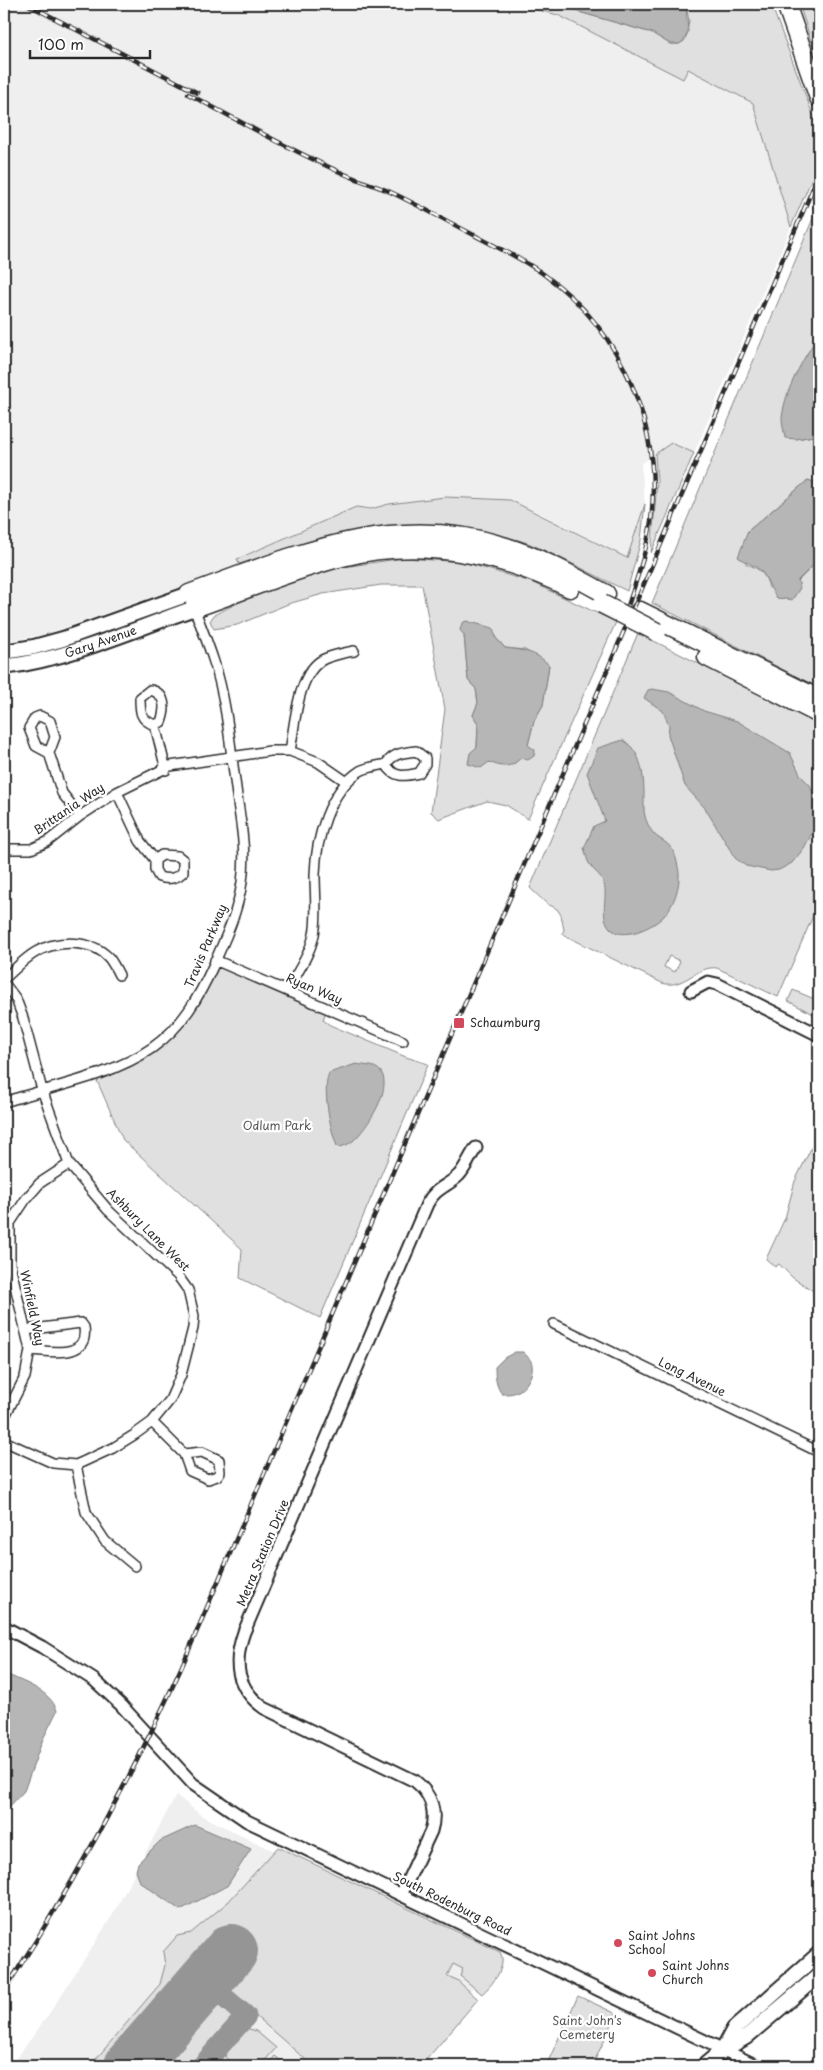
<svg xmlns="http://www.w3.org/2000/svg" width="823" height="2070" font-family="'Playpen Sans',sans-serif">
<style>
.built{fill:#efefef}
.green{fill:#e0e0e0;stroke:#868686;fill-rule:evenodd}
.water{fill:#b6b6b6;stroke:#7e7e7e}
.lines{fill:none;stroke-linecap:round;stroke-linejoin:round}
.taxiway{stroke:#959595;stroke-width:21}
.runway{stroke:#959595;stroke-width:54}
.minor-casing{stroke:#2b2b2b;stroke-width:12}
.tertiary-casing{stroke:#2b2b2b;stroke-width:15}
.secondary-casing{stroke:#2b2b2b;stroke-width:18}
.motorway-casing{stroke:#2b2b2b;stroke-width:21}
.minor{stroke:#fff;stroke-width:9}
.tertiary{stroke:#fff;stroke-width:11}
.secondary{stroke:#fff;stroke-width:14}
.motorway{stroke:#fff;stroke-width:18}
.rail-casing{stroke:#2b2b2b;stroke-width:4.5}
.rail{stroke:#fff;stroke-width:2.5;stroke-dasharray:8;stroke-linecap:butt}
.motorway-bridge-casing{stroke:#2b2b2b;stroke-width:21;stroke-linecap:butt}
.motorway-bridge{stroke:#fff;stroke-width:18}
.poi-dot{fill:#d1495b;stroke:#fff;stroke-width:2}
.labels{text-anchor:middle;stroke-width:4.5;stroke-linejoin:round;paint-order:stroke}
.street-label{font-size:12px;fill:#2b2b2b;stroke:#fff}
.poi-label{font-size:12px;fill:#2b2b2b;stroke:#fff;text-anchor:start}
.park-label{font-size:12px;fill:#585858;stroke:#fff}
</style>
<rect width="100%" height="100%" fill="#fff"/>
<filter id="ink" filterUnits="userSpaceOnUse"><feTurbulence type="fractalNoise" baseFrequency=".02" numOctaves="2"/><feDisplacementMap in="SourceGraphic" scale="10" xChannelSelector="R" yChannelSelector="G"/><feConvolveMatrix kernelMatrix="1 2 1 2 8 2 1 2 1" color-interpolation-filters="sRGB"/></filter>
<g filter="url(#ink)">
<path class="built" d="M4,4H528L530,8L558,15L683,78L688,69L753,103L791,227L694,453L671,443L641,464L645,504L628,558L533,510L389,504L371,509L356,507L237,558L239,564L186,585L47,634L4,642Z
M176,1795L202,1816L274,1851L493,1964L405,2066H11L47,2017L112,1916Z"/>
<path class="green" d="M528,4H567L579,12L652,33L670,44H679L684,41L689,22L686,4H771L819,131V162L791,227L753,103L688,69L683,79L558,15L530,8Z
M799,4H814L819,21V65Z
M819,204V335L804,359L796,439L819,435V484L808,480L748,531L746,564C759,568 766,574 769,588L798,581L817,562L819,561V688L652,603Z
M671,443L694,453L651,553L657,482L655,454Z
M445,497L510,500L627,558L645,504L641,540L627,591C594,575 561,557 528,543C516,539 503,537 491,534C397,510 327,537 239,564L237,559L356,507L371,509L389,504Z
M404,558L463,562L531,582L616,622L528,819L506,805L487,801L439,819L431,812L445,709L422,585H381L323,594L288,604L237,625L214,629L210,621L214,615L253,595L337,568ZM464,635L496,638L505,648L525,650L549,665L543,705L534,721L528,745L520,758L513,765L489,762L477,747L478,723L473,715L478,703L476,689L468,680Z
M638,633L819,724V902L778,997L717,968C697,965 683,990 662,983L562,934L564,930L561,915L557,909L546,903L530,888ZM669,956L680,961L675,972L664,967Z
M215,960L327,1008L323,1020L330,1025L406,1057L428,1064L320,1318L240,1278L242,1249L123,1140L94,1074L130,1061L182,1021Z
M793,990L819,1001V1017L788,1001Z
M819,1132V1210L814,1211L813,1216L819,1219V1248H817L814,1273L819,1278L818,1299L814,1297L815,1292L793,1278L779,1264L775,1267L766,1259L785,1218L795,1181Z
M278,1847L500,1952C508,1966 492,1985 482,1994L460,1976L463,1969L453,1964L447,1976L457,1980L478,1999L421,2066H313L223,1988L247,1961L219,1936L106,2066H90L160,1984L165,1965L163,1952L177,1936L191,1933L228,1902Z
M578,1996L617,2014L592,2066H546Z
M218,2005C227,2007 232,2012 232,2021L193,2066H155L206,2009Z
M246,2028L256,2031L276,2048L260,2066H234L225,2057L227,2049Z
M275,2056L287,2066H266Z"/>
<path class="water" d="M567,4H686L688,32L684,41L679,44H670L652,33L579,12Z
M819,335V435L796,439L785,438C784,432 782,424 782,418C785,389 803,359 819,335Z
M808,480L819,484V561L817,562L798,580L800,588L792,600L777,598C769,588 768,578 760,570C754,564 745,563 738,557L748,531Z
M466,621L493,628L496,638L505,648C523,650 537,652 549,665L543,705L534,721L528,745L535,750L534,756L528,760L521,758C510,768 503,768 489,762L481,768L468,764L470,753L477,747L478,724L473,715L478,703L476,689L468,680L464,635L460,630L462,623Z
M652,689L669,692L704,711L737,721L790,753L801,776L810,785L818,808L815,828L804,848L792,863L779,870L771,871L746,866L735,858L705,808L685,786L668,735L669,725L663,711L644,698L648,690Z
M623,740C646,754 644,786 644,809C644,818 650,831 656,836C661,840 668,843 671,848C676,854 678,866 679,873C680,887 674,905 664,916C654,927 622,942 610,928C599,915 608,898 604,884C600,873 596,874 591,866C587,862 586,854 584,848L594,826L605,821L587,773L598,748Z
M356,1064C364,1066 375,1064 381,1072C393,1089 367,1128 354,1140C350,1144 344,1146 340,1147L337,1146C330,1129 322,1089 329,1073Z
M515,1352H523C526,1355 532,1360 532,1365C534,1375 525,1390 514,1393C511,1394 506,1394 502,1394C496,1387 495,1377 495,1367L504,1358Z
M4,1673C22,1682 51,1690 57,1711L43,1739L24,1791L9,1807L4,1809Z
M195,1825L251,1849L227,1886L180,1910L140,1882L136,1871L138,1863L160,1841Z"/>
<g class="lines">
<path class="taxiway" d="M202,2066L246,2016L205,1981"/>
<path class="runway" d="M131,2066L231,1951"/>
<g class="minor-casing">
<path id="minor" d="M155,725L161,722C166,709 166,693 150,690L140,698C140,712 140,720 155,725L166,770
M290,751C295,725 297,672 324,659C333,655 344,653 354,651
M49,753L55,737L50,721L40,716L35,718L29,728L36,746L49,753L62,793L80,816
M117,792L140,841L155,860V870L159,877C169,880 176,879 183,872V860L178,856L162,855L155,860
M4,849H31L47,842L80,816L117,792L170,766L270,751H290L318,762L347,782
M215,960L403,1041
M4,979C14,970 25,958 36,952C57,940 92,939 109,958C113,963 116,969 119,975
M4,983L16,999L23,1018L42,1090L69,1164L108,1210L178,1276L188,1290L194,1316L193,1328L181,1375L170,1400L152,1422L134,1435L113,1448L76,1465L53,1463L4,1441
M287,991C298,971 313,950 315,928C317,910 315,892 315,874C316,839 329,791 360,771C367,767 378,766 386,764C394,779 405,776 419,773L425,764V758L416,751C402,753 394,753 386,764
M4,1102C51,1087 112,1076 152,1048C183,1026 199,997 214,964C226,937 238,911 242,882C247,848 240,821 236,788C230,746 227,702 214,662C208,643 200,624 193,605
M554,1324L819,1452
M25,1330L81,1323L84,1327C89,1360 50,1351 30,1350
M4,1418L25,1377L30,1350L10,1264V1223L26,1199L40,1183L69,1164
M152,1422L184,1454L202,1452L219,1460L220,1472L217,1476L208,1479L190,1471L184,1454
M76,1465L86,1512L105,1541L135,1566"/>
</g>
<g class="tertiary-casing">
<path id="tertiary" d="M691,991L708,982L717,984L819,1035
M4,1627L42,1647L94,1680L121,1705L193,1784L247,1821L757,2066
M401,1895L431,1831C437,1811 431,1794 415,1781L264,1708C236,1688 233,1663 244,1632L427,1204C436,1187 447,1187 459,1175C466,1167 470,1156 476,1148"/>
</g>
<g class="secondary-casing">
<g id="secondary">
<path d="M4,652L34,647L63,639L189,594"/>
<path id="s1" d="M4,667C68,659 133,630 194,608"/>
<path d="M722,2051L734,2029L819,1954"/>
<path d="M704,2066L722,2051L746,2037L819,1975"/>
</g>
</g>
<g class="motorway-casing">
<path id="motorway" d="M786,4L819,98
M189,594C293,556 391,511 503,546C540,557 573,576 606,594
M194,608C243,591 291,570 342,557C420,537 499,553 570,588
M640,611L819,699
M707,657L819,714"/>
</g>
<use href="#minor" class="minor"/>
<use href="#tertiary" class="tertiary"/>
<use href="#secondary" class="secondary"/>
<use href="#motorway" class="motorway"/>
<g class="rail-casing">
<path id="rail" d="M27,4L198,93
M188,94C238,120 288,149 340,172C355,179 371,184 386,190C417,204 446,221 476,236C500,249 525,260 546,276C623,332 662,427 651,521C647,550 637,578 628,606
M4,1991C72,1887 131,1779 182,1666L819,174"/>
</g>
<use href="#rail" class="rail"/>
<g class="motorway-bridge-casing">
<path id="motorway-bridge" d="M602,604L657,632"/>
</g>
<use href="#motorway-bridge" class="motorway-bridge"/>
</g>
</g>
<g class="poi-dot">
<rect x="453" y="1017" width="12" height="12" rx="2.5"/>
<circle cx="618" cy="1943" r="5"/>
<circle cx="652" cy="1973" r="5"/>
</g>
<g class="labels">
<g class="street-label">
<text dy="4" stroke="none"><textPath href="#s1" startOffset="100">Gary Avenue</textPath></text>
<text transform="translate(69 809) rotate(-34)" y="4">Brittania Way</text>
<text transform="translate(206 946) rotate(-67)" y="4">Travis Parkway</text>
<text transform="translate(314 989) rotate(23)" y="4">Ryan Way</text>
<text transform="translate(148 1230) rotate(45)" y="4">Ashbury Lane West</text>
<text transform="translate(32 1308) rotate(78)" y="4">Winfield Way</text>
<text transform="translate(692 1377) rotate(26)" y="4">Long Avenue</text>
<text transform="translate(263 1553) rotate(-67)" y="4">Metra Station Drive</text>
<text transform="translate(452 1904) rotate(26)" y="4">South Rodenburg Road</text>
</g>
<g class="poi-label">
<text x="470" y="1027">Schaumburg</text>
<text x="628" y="1940">Saint Johns<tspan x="628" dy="14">School</tspan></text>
<text x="662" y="1970">Saint Johns<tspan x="662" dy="14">Church</tspan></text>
</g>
<g class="park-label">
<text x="277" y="1130">Odlum Park</text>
<text x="587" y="2025">Saint John's<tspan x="587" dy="14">Cemetery</tspan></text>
</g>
</g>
<rect width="823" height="2070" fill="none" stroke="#fff" stroke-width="20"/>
<rect x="10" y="10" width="803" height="2050" fill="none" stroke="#2b2b2b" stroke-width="2" filter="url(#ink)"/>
<path d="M30 50v8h120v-8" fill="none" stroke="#2b2b2b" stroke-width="2.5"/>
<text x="38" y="50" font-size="15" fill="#2b2b2b" stroke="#ffffff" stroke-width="4" paint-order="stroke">100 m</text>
</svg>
